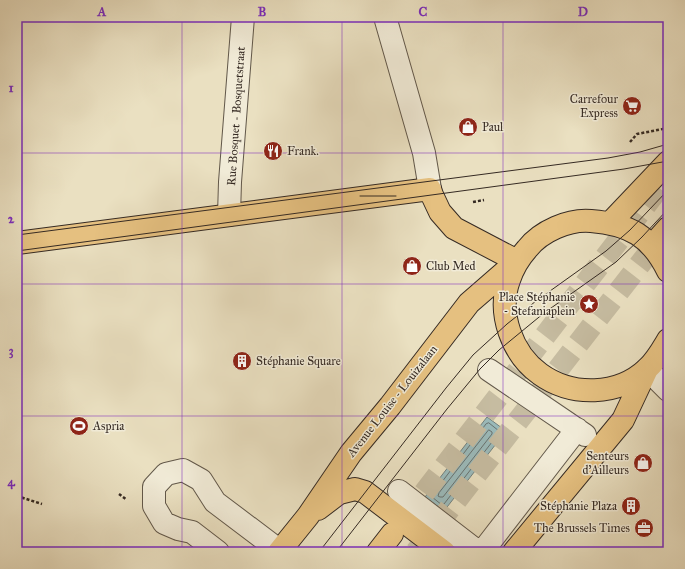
<svg xmlns="http://www.w3.org/2000/svg" width="685" height="569" font-family="'IM FELL Great Primer',serif">
<style>
.water{fill:#9bbbbc;stroke:#72817f}
.lines{fill:none;stroke-linecap:round;stroke-linejoin:round}
.shore{stroke:#687270;stroke-width:1}
.highway-tunnel{stroke:#c6bca1;stroke-width:22;stroke-dasharray:22 11;stroke-linecap:butt}
.minor-casing{stroke:#62584a;stroke-width:24}
.major-casing{stroke:#352a23;stroke-width:24}
.highway-casing{stroke:#352a23;stroke-width:24}
.path{stroke:#352a23;stroke-width:2.5;stroke-dasharray:3 2;stroke-linecap:butt}
.minor{stroke:#f1ebd7;stroke-width:22}
.major{stroke:#e5c080;stroke-width:22}
.highway{stroke:#e5c080;stroke-width:22}
.tram{stroke:#352a23;stroke-width:1}
.grid{fill:none;stroke:#7b2cbf;stroke-width:1;stroke-opacity:0.55}
.labels{text-anchor:middle;stroke-width:3;stroke-linejoin:round;paint-order:stroke}
.poi-label{font-size:12px;fill:#352a23;stroke:#f1ebd7;text-anchor:end}
.street-label{font-size:12px;fill:#352a23;stroke:#f1ebd7}
.neatline{fill:none;stroke:#7b2cbf;stroke-width:1.5}
.grid-label{font-size:13px;text-anchor:middle;font-weight:bold;fill:#7b2cbf}
</style>
<rect width="100%" height="100%" fill="#eae0c1"/>
<filter id="stains"><feTurbulence type="fractalNoise" baseFrequency=".005" numOctaves="4"/><feColorMatrix values="0 0 0 0 .2 0 0 0 0 .09 0 0 0 0 .02 0 0 0 .5 -.17"/></filter>
<radialGradient id="worn" r=".72"><stop offset=".6" stop-color="#630" stop-opacity="0"/><stop offset="1" stop-color="#630" stop-opacity=".3"/></radialGradient>
<path class="water" d="M487,417L506,431L444,511L425,497Z"/>
<g class="lines">
<path class="shore" d="M489,423L499,431V433L444,504L442,505L432,497V495L486,424Z
M489,430L492,432V434L443,497H440L438,496L439,493Z"/>
<path class="highway-tunnel" d="M404,519L668,176
M416,552L665,232"/>
<g class="minor-casing">
<path id="minor" d="M385,17L424,153L430,189
M229,215L230,182L243,17
M647,369L668,390
M489,370L585,435
M399,491L473,548
M218,552L192,532L178,529L164,523L154,506V487L166,474L183,470L201,480L215,502L280,551
M482,552L577,429"/>
</g>
<g class="major-casing">
<path id="major" d="M611,222L668,162
M17,243L430,189L432,195L440,212L454,228L517,261
M652,246L668,228
M668,271C651,236 629,224 591,221C569,219 541,231 527,249C519,258 513,268 509,280C497,313 512,354 540,374C572,397 618,396 647,369C656,361 662,350 668,340
M318,509L339,493L355,489L365,492L444,552
M279,552L308,516L351,453L390,406L469,303L515,263
M514,552L623,420L647,369"/>
</g>
<g class="highway-casing">
<path id="highway" d="M378,552L392,534"/>
</g>
<path class="path" d="M630,142L637,134L668,128
M473,202L484,200
M119,494L127,500
M17,496L42,504"/>
<use href="#minor" class="minor"/>
<use href="#major" class="major"/>
<use href="#highway" class="highway"/>
<path class="tram" d="M360,196H396
M17,235L608,158L640,152L668,144
M17,251L624,169L668,161
M319,552L446,388L473,355L507,324L536,301L606,251L630,230L668,190
M336,552L447,409L480,369L499,350L544,313L616,262L642,237L668,209"/>
</g>
<path class="grid" d="M182,17V552M342,17V552M503,17V552M17,153H668M17,284H668M17,416H668"/>
<defs>
<g id="supermarket-disc" transform="scale(1)"><circle r="9.5" fill="#8f2418" stroke="#f1ebd7"/><path d="M-6-5.5h2.5l.6 2H6L4.5 2H-2.5L-4.4-4H-6ZM-1.5 3.2a1.3 1.3 0 1 0 .1 0ZM3 3.2a1.3 1.3 0 1 0 .1 0Z" fill="#fff"/></g>
<g id="shop-disc" transform="scale(1)"><circle r="9.5" fill="#8f2418" stroke="#f1ebd7"/><path d="M-5-2.5h2.3a2.7 3.5 0 0 1 5.4 0H5L5.5 6h-11ZM-1.5-2.5h3a1.5 2.3 0 0 0-3 0Z" fill="#fff"/></g>
<g id="restaurant-disc" transform="scale(1)"><circle r="9.5" fill="#8f2418" stroke="#f1ebd7"/><path d="M-5-6h1v4h1v-4h1v4h1v-4h1v5L-1.5 .5V6h-2V.5L-5-1ZM5-6V6H3V1.5H1.5Q1.5-4 5-6Z" fill="#fff"/></g>
<g id="sight-disc" transform="scale(1)"><circle r="9.5" fill="#8f2418" stroke="#f1ebd7"/><path d="M0-6L1.8-2.2L6-1.7L2.9 1.2L3.7 5.4L0 3.3L-3.7 5.4L-2.9 1.2L-6-1.7L-1.8-2.2Z" fill="#fff"/></g>
<g id="building-disc" transform="scale(1)"><circle r="9.5" fill="#8f2418" stroke="#f1ebd7"/><path d="M-4-6H4V6H1V3H-1V6H-4ZM-2.5-4.3h1.7v1.8h-1.7ZM.8-4.3h1.7v1.8H.8ZM-2.5-1h1.7V.8h-1.7ZM.8-1h1.7V.8H.8Z" fill="#fff"/></g>
<g id="stadium-disc" transform="scale(1)"><circle r="9.5" fill="#8f2418" stroke="#f1ebd7"/><path d="M0-5a6.5 5 0 1 0 0 10a6.5 5 0 1 0 0-10ZM-3.5-1.8h7v3.6h-7Z" fill="#fff"/></g>
<g id="office-disc" transform="scale(1)"><circle r="9.5" fill="#8f2418" stroke="#f1ebd7"/><path d="M-6-3h4V-5.5h4V-3h4V5H-6ZM-1-4.5V-3h2v-1.5ZM-6 0V1H6V0Z" fill="#fff"/></g>
</defs>
<g fill-rule="evenodd">
<use href="#supermarket-disc" x="632" y="106"/>
<use href="#shop-disc" x="468" y="127"/>
<use href="#restaurant-disc" x="273" y="151"/>
<use href="#shop-disc" x="412" y="266"/>
<use href="#sight-disc" x="589" y="304"/>
<use href="#building-disc" x="242" y="361"/>
<use href="#stadium-disc" x="79" y="426"/>
<use href="#shop-disc" x="643" y="463"/>
<use href="#building-disc" x="631" y="506"/>
<use href="#office-disc" x="644" y="528"/>
</g>
<g class="labels">
<g class="poi-label">
<text x="618" y="103">Carrefour<tspan x="618" dy="14">Express</tspan></text>
<text x="482" y="131" text-anchor="start">Paul</text>
<text x="287" y="155" text-anchor="start">Frank.</text>
<text x="426" y="270" text-anchor="start">Club Med</text>
<text x="575" y="301">Place Stéphanie<tspan x="575" dy="14">- Stefaniaplein</tspan></text>
<text x="256" y="365" text-anchor="start">Stéphanie Square</text>
<text x="93" y="430" text-anchor="start">Aspria</text>
<text x="629" y="460">Senteurs<tspan x="629" dy="14">d'Ailleurs</tspan></text>
<text x="617" y="510">Stéphanie Plaza</text>
<text x="630" y="532">The Brussels Times</text>
</g>
<g class="street-label">
<text transform="translate(236 116) rotate(-86)" y="4">Rue Bosquet - Bosquetstraat</text>
<text transform="translate(392 401) rotate(-52)" y="4">Avenue Louise - Louizalaan</text>
</g>
</g>
<rect width="685" height="569" fill="none" stroke="#eae0c1" stroke-width="44"/>
<rect x="22" y="22" width="641" height="525" class="neatline"/>
<g class="grid-label">
<text x="102" y="16">A</text>
<text x="262" y="16">B</text>
<text x="423" y="16">C</text>
<text x="583" y="16">D</text>
<text x="11" y="92">1</text>
<text x="11" y="223">2</text>
<text x="11" y="355">3</text>
<text x="11" y="486">4</text>
</g>
<rect width="100%" height="100%" filter="url(#stains)"/>
<rect width="100%" height="100%" fill="url(#worn)"/>
</svg>
